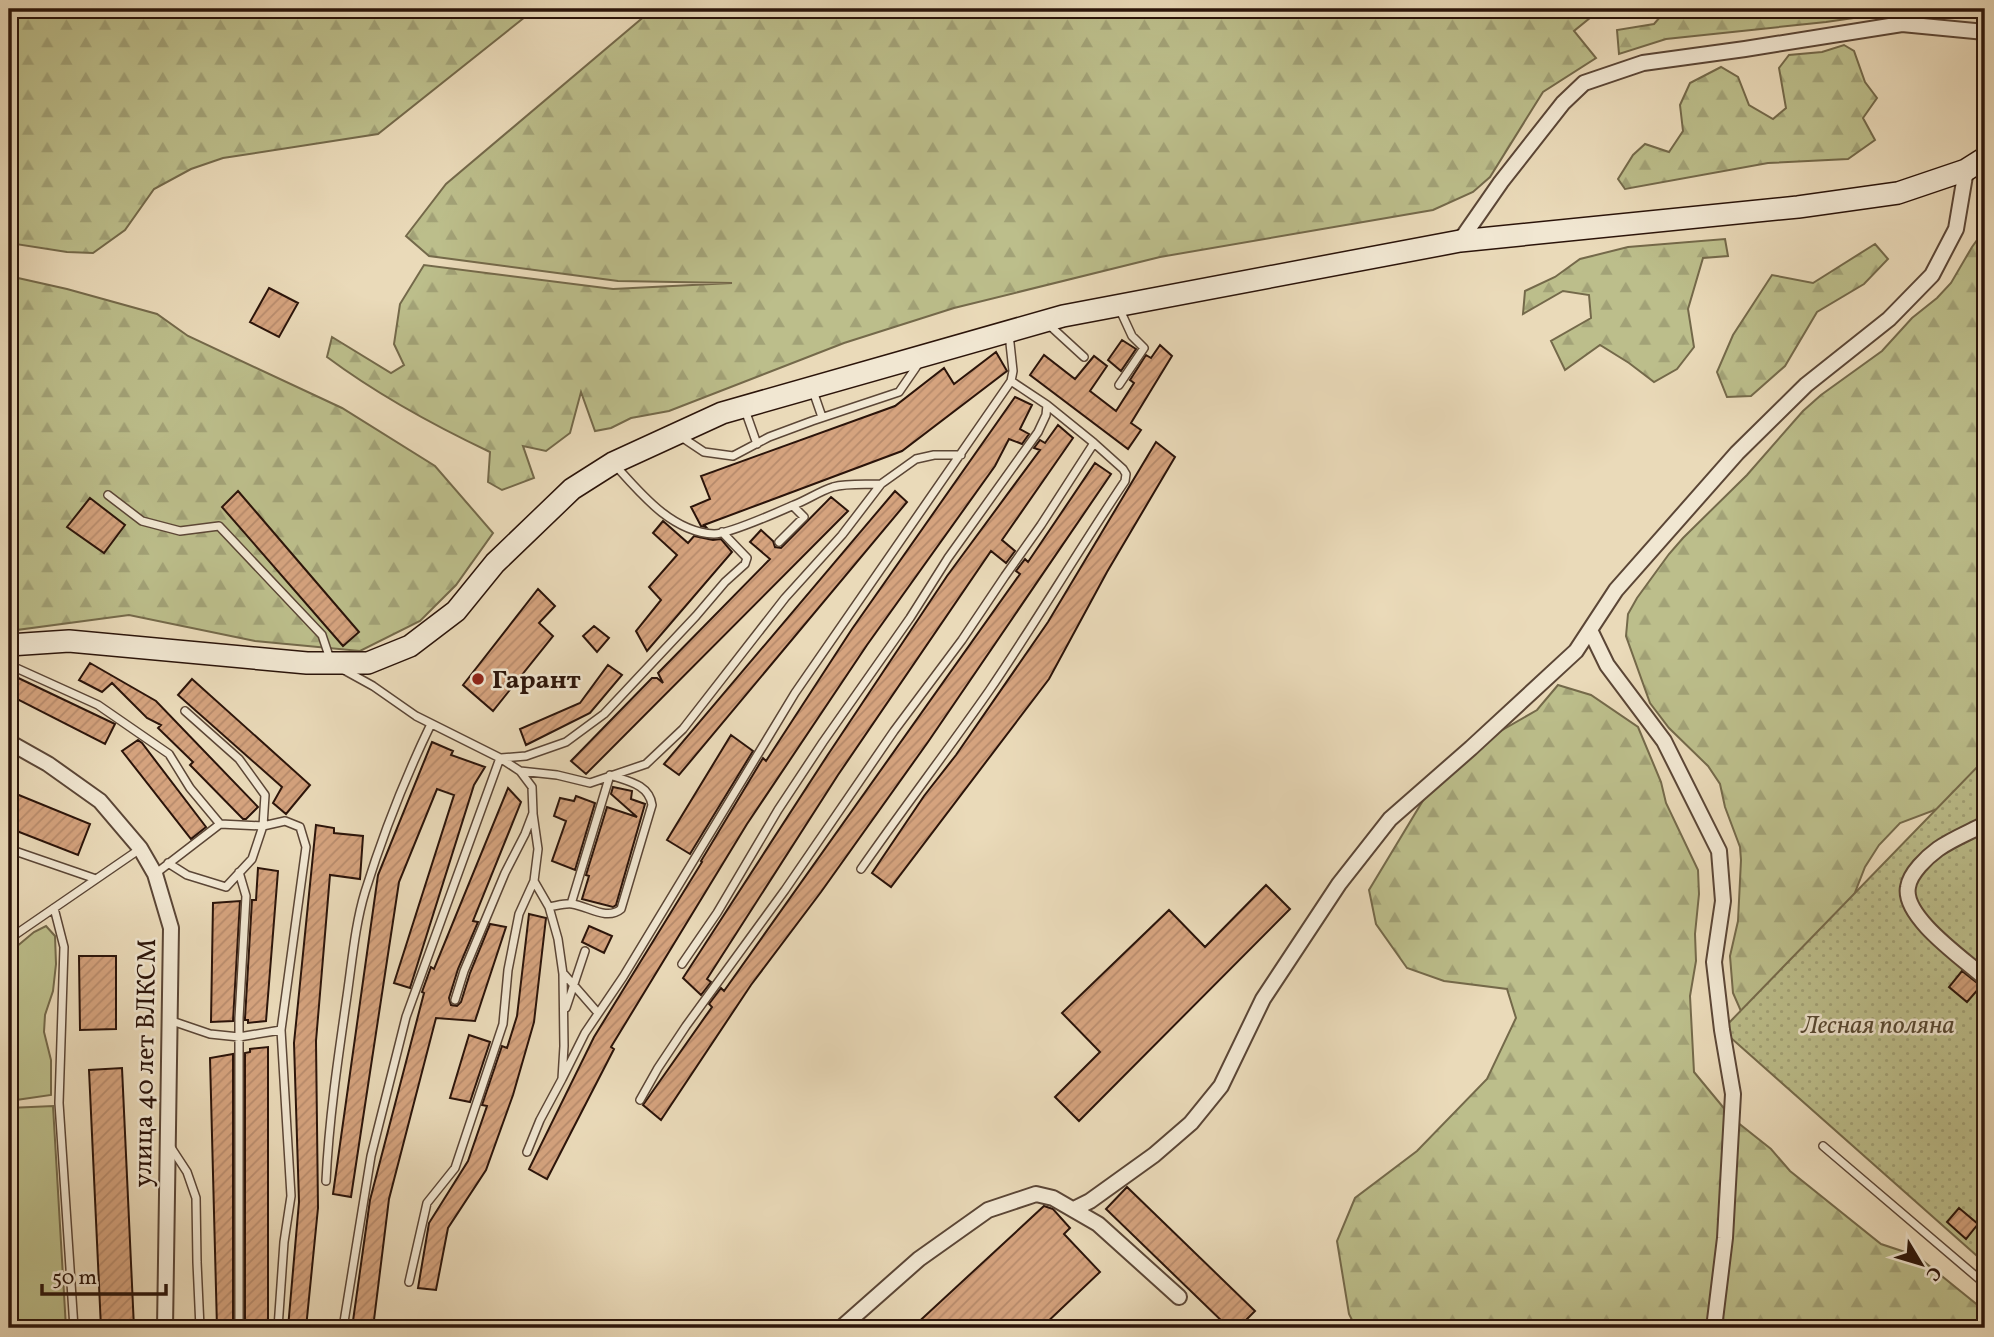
<svg xmlns="http://www.w3.org/2000/svg" width="1994" height="1337" font-family="Vollkorn,serif">
<style>
.grass{fill:#bcbe8b;stroke:#74694a;stroke-width:2}
.forest{fill:url(#forest-firs);stroke:#74694a;stroke-width:2}
.garden{fill:url(#garden-dots);stroke:#74694a;stroke-width:2}
.building{fill:url(#building-hatch);stroke:#2b140a;stroke-width:2}
.lines{fill:none;stroke-linecap:round;stroke-linejoin:round}
.lane-casing{stroke:#5b4636;stroke-width:10}
.street-casing{stroke:#5b4636;stroke-width:18}
.secondary-casing{stroke:#2b140a;stroke-width:24}
.lane{stroke:#f1e7d2;stroke-width:7}
.street{stroke:#f1e7d2;stroke-width:14}
.secondary{stroke:#f1e7d2;stroke-width:21}
.poi-dot{fill:#8f2418;stroke:#f1e7d2;stroke-width:2.5}
.labels{text-anchor:middle;stroke-width:5;stroke-linejoin:round;paint-order:stroke}
.poi-label{font-size:26px;font-weight:bold;fill:#2b140a;stroke:#f1e7d2;text-anchor:start}
.park-label{font-size:26px;font-style:italic;fill:#564731;stroke:#f1e7d2}
.street-label{font-size:26px;fill:#2b140a;stroke:#f1e7d2}
</style>
<defs>
<pattern id="forest-firs" width="22" height="20" patternUnits="userSpaceOnUse" patternTransform="scale(1.75)"><rect width="22" height="20" fill="#bcbe8b"/><path d="M5 1l3.5 6h-7zM16 11l3.5 6h-7z" fill="#a2a277"/></pattern>
<pattern id="garden-dots" width="8" height="8" patternUnits="userSpaceOnUse" patternTransform="scale(1.75)"><rect width="8" height="8" fill="#bcbe8b"/><path d="M2 2h.1M6 6h.1" fill="none" stroke="#a2a277" stroke-width="1.8" stroke-linecap="round"/></pattern>
<pattern id="building-hatch" width="6" height="6" patternUnits="userSpaceOnUse" patternTransform="scale(1.75)"><rect width="6" height="6" fill="#d5a37e"/><path d="M-1 1l2-2M0 6l6-6M5 7l2-2" fill="none" stroke="#b78b6c"/></pattern>
</defs>
<rect width="100%" height="100%" fill="#eadab9"/>
<filter id="stains"><feTurbulence type="fractalNoise" baseFrequency=".00286" numOctaves="4"/><feColorMatrix values="0 0 0 0 .2 0 0 0 0 .09 0 0 0 0 .02 0 0 0 .5 -.17"/></filter>
<radialGradient id="worn" r=".72"><stop offset=".6" stop-color="#630" stop-opacity="0"/><stop offset="1" stop-color="#630" stop-opacity=".3"/></radialGradient>
<path class="grass" d="M46,926L55,936L56,964L53,991L45,1015L44,1032L51,1060V1095L9,1101V953L34,932Z
M53,1106L66,1328H10L9,1108Z"/>
<path class="forest" d="M9,9H535L378,134L223,158L191,169L154,189L125,230L93,253L67,252L9,243Z
M653,9H1601L1574,31L1596,58L1543,92L1490,177L1473,192L1433,210L1160,257L954,308L844,343L669,411L631,418L611,428L595,431L581,392L570,433L546,451L523,446L534,478L502,490L488,482L490,452C433,425 378,395 327,357L332,337L391,373L404,365L394,344L400,304L424,265L613,289L732,283L618,281L429,256L406,236L446,184Z
M1667,9H1916L1826,22L1666,39L1619,54L1617,30L1654,24Z
M1844,45L1854,51L1865,82L1877,98L1863,118L1875,140L1848,159L1768,163L1625,189L1618,179L1633,155L1645,144L1669,152L1683,131L1680,105L1690,83L1721,67L1738,77L1749,105L1773,119L1786,108L1779,68L1789,55L1822,52Z
M1985,229V791L1900,823L1879,845L1865,867L1847,913L1744,1018L1733,993L1730,956L1738,921L1741,860L1740,847L1725,807L1720,784L1708,766L1669,728L1650,703L1626,636L1628,614L1637,598L1669,554L1683,538L1747,475L1803,411L1821,395L1882,351L1912,318L1937,298L1951,283L1972,247Z
M1725,239L1728,256L1703,258L1688,309L1694,347L1677,369L1654,382L1629,363L1600,345L1565,370L1551,341L1591,318L1589,295L1563,291L1523,314L1525,291L1555,277L1580,259L1628,247Z
M1875,244L1888,259L1864,284L1817,312L1785,366L1751,396L1727,397L1717,372L1733,335L1772,275L1813,283Z
M9,276L67,289L157,314L188,336L342,408L435,466L493,533L456,585L420,621L360,651L255,641L129,615L9,631Z
M1558,685L1591,695L1638,727L1661,782L1666,803L1698,870L1699,894L1695,934L1696,961L1690,996L1694,1072L1732,1118L1771,1149L1790,1171L1881,1244L1917,1256L1985,1311V1328H1356L1349,1314L1337,1241L1355,1198L1417,1151L1487,1079L1516,1018L1507,989L1444,981L1407,968L1376,924L1369,890L1436,779L1471,748L1537,710Z"/>
<path class="garden" d="M1985,759V1263L1722,1030Z"/>
<path class="building" d="M269,288L298,303L279,337L250,322Z
M1122,340L1136,349L1121,371L1108,360Z
M1160,345L1172,356L1131,423L1141,430L1128,449L1030,375L1044,355L1075,379L1094,356L1107,366L1090,391L1116,411L1134,383L1130,380L1146,355L1151,358Z
M996,352L1007,371L902,451L704,525L706,527L701,526L691,507L710,499L701,476L895,406L944,368L954,384Z
M1015,397L1032,405L1020,429L1029,434L1022,444L1009,439L995,466L867,645L747,824L611,1047L614,1049L547,1179L529,1169L594,1037L702,862L701,861L763,758L766,761L852,629Z
M1058,425L1073,438L1002,540L1015,551L1006,563L991,551L838,775L707,979L711,982L701,995L683,978L827,756L947,576L1040,450L1034,448L1040,440L1045,443Z
M1156,442L1175,457L1107,572L1049,679L891,887L872,873L924,796L956,755L1048,622Z
M1095,463L1111,474L928,742L821,892L751,985L661,1120L643,1105L712,1007L709,1004L721,988L724,991L1020,574L1016,571L1025,559L1028,562Z
M238,491L359,632L343,646L222,507Z
M895,491L907,502L679,775L664,764Z
M831,497L848,511L586,774L571,761L652,678H657L663,683L658,673L770,559L750,542L761,530L773,541L775,547L781,548Z
M90,498L125,525L104,553L67,527Z
M663,521L688,543L694,536L713,540L721,539L732,552L647,651L636,631L661,600L649,587L677,555L653,533Z
M538,589L555,606L539,623L553,636L493,711L463,685Z
M594,626L609,638L597,652L583,636Z
M90,663L156,701L258,807L246,819H243L190,765L193,762L158,728L161,725L147,718L112,683L102,692L79,680Z
M608,665L622,675L590,713L526,745L520,729L580,703Z
M12,675L115,724L105,744L9,695V676Z
M192,679L310,785L286,814L273,803L282,787L178,695Z
M731,735L753,751L690,854L667,840Z
M138,740L142,743L206,827L191,839L122,751Z
M432,742L453,751L451,755L485,767L474,785L410,988L394,983L454,795L437,789L399,882L351,1197L333,1194L378,875Z
M613,787L632,791L631,799L645,804L616,905L613,907L582,899L589,876L586,875L607,807L637,817L611,794Z
M508,788L521,802L473,921L478,922L458,969L449,998L451,1005L457,1006L461,1002L470,973L490,924L506,927L475,1021L436,1018L389,1199L373,1328H352L370,1200L424,993L422,992L431,967L434,969Z
M9,791L90,824L78,855L9,828Z
M576,796L595,803L575,870L552,861L566,821L554,816L560,798L574,801Z
M316,825L334,828V833L363,836L360,879L330,875L316,1041L318,1208L306,1328H288L299,1202L294,1043Z
M258,868L278,871L266,1021L248,1023V1020H245V1018L252,900H256Z
M1266,885L1290,909L1079,1121L1055,1097L1100,1052L1062,1013L1169,910L1205,947Z
M240,901L233,1021L211,1022L213,903Z
M529,914L546,918L534,1022L513,1095L486,1170L448,1228L436,1290L418,1288L429,1223L468,1161L487,1106L482,1105L502,1046L507,1048L517,1016Z
M589,926L612,936L604,953L582,942Z
M79,956H116V1029L80,1030Z
M1962,971L1981,986L1967,1002L1949,987Z
M469,1035L490,1042L470,1102L450,1098Z
M268,1047V1328H245V1053L250,1052V1049Z
M233,1054V1328H217L210,1058Z
M122,1068L134,1328H101L89,1070Z
M1127,1187L1255,1311L1238,1328H1229L1106,1209Z
M1044,1206L1053,1209L1070,1228L1064,1234L1100,1272L1041,1328H912Z
M1959,1208L1978,1224L1966,1239L1947,1222Z"/>
<g class="lines">
<g class="lane-casing">
<path id="lane" d="M1048,324L1084,357
M1119,385L1144,348L1132,336L1120,310
M812,388L822,417
M744,407L757,444
M680,436L704,452L733,456L769,437L812,421L899,392L919,363
M615,465C641,494 672,532 714,534C729,534 778,512 794,505C807,500 820,491 833,487C848,483 866,485 881,484
M108,495L142,521L180,531L219,526L322,635L330,659
M779,542L804,517L793,506
M9,670L14,667L98,705L169,754L190,788L220,824L155,874
M344,670L373,686L416,716L500,758L520,771L532,787L533,813L525,834L505,873L464,971L455,1000
M501,758L526,756L566,742L604,714L696,616L725,582L745,564L747,558L722,532
M520,771L557,775L590,783L646,764L683,729L785,598L842,535L881,484L916,459L934,455H961
M9,849L96,879
M168,863L187,875L226,887L252,859L263,826L265,795L239,759L185,711
M861,869C903,809 947,751 989,691C1036,622 1078,551 1125,481L1126,474L1123,469L1094,443
M549,907C556,906 565,903 572,904C588,906 607,921 621,909L652,805C649,784 627,781 610,775L571,904
M54,908L64,947L59,1103L74,1328
M9,939L140,849
M682,964L717,913L778,810L823,742L910,618L948,558L1038,432L1046,415L1047,405L1011,381
M564,974L598,1013
M566,1008L585,951
M169,1020L210,1034L239,1037L281,1030L306,847L300,827L285,821L263,826L220,824
M562,1079L585,1033L623,977L795,693L1011,381L1013,371L1009,334
M640,1100L658,1068L686,1026L785,890L894,731L962,640L1005,576L1041,525L1094,443L1047,405
M170,1146L187,1172L196,1198L197,1262L200,1328
M1823,1146L1985,1284
M527,1152L540,1120L562,1079L564,1046L563,974L558,939L549,907L534,881
M326,1181C329,1119 338,1058 347,996C352,962 355,925 365,892C383,834 405,778 431,724
M409,1282L427,1203L455,1168L503,1024L508,970L519,914L534,881L538,849L533,814
M239,1328V1018L246,896L239,872
M278,1328L284,1242L291,1196L281,1030
M343,1328L371,1156L406,1017L500,758"/>
</g>
<g class="street-casing">
<path id="street" d="M1460,241L1501,182L1563,103L1584,83L1643,63L1745,49L1902,24L1985,32
M1590,630L1607,665L1664,741L1719,851L1723,901L1714,962L1722,1030L1733,1094L1725,1238L1714,1328
M9,742L48,764L100,801L140,848L155,874L171,928L165,1328
M1985,824C1970,832 1952,839 1938,849C1927,857 1910,873 1908,887C1902,917 1964,959 1985,978
M1074,1209L1090,1201L1154,1155L1191,1123L1221,1086L1263,999L1339,884L1390,819L1471,748L1576,651L1616,590L1737,453L1806,385L1889,319L1932,275L1956,229L1966,170
M841,1328L919,1259L988,1210L1036,1194L1053,1198L1098,1224L1179,1297"/>
</g>
<g class="secondary-casing">
<path id="secondary" d="M9,645L69,641L307,663H368L410,646L456,611L495,563L572,489L613,463L722,413L1063,316L1460,241L1798,207L1898,193L1966,170L1985,158"/>
</g>
<use href="#lane" class="lane"/>
<use href="#street" class="street"/>
<use href="#secondary" class="secondary"/>
</g>
<circle class="poi-dot" cx="478" cy="679" r="7"/>
<g class="labels">
<g class="poi-label">
<text x="492" y="688">Гарант</text>
</g>
<g class="park-label">
<text x="1878" y="1033">Лесная поляна</text>
</g>
<g class="street-label">
<text transform="translate(144 1063) rotate(-89)" y="9">улица 40 лет ВЛКСМ</text>
</g>
</g>
<rect width="1994" height="1337" fill="none" stroke="#eadab9" stroke-width="35"/>
<rect x="10" y="10" width="1973" height="1316" fill="none" stroke="#2b140a" stroke-width="3.5"/>
<rect x="18" y="18" width="1959" height="1302" fill="none" stroke="#2b140a" stroke-width="2"/>
<g transform="translate(1921 1264) rotate(128)" stroke="#f1e7d2" stroke-width="5" paint-order="stroke">
<path d="M0-5L12 26L0 18L-12 26Z" fill="#2b140a"/>
<text y="-10" font-size="19" font-weight="bold" text-anchor="middle" fill="#2b140a">С</text>
</g>
<path d="M42 1284v10h124v-10" fill="none" stroke="#2b140a" stroke-width="3.5"/>
<text x="52" y="1284" font-size="21" fill="#2b140a" stroke="#f1e7d2" stroke-width="5" paint-order="stroke">50 m</text>
<rect width="100%" height="100%" filter="url(#stains)"/>
<rect width="100%" height="100%" fill="url(#worn)"/>
</svg>
